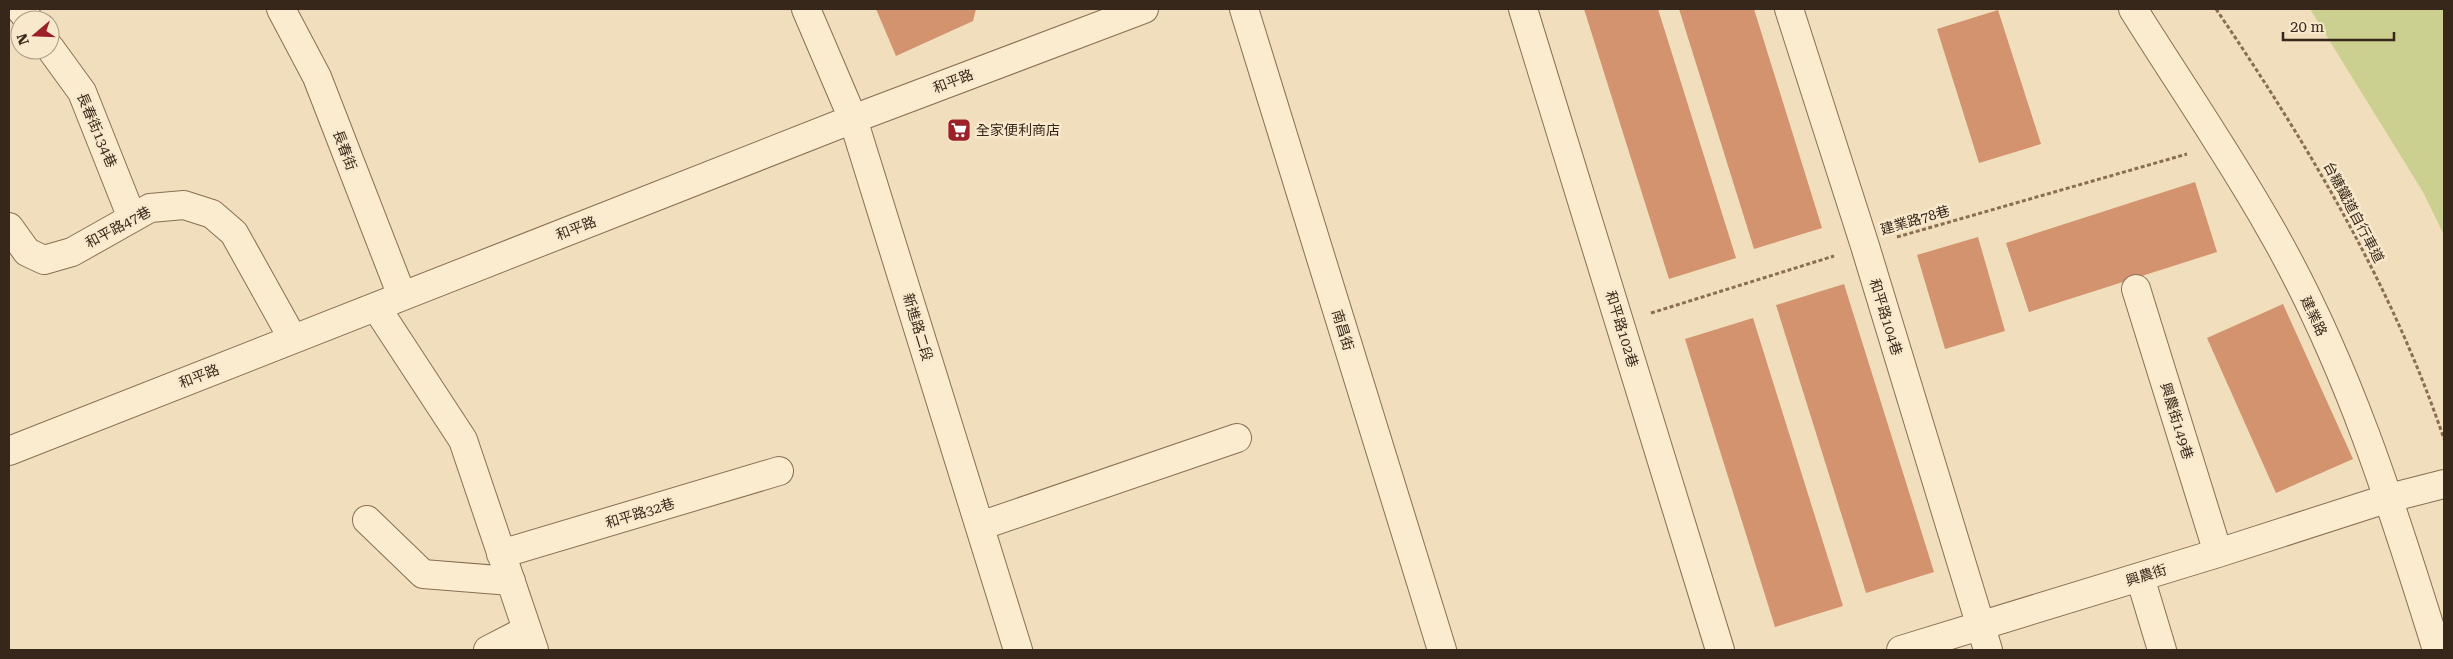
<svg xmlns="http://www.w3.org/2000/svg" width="2453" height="659" font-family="'Roboto Serif','Noto Sans TC',serif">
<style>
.green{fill:#cbcf8f}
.building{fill:#d2936e}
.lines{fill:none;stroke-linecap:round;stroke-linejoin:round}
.minor-casing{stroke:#896e54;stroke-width:30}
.path{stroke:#896e54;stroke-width:3;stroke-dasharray:4 2.5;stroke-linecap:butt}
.minor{stroke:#fbeccf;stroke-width:28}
.labels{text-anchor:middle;stroke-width:5;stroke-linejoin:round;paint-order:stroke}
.street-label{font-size:14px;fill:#37271a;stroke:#f8e9cc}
.poi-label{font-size:14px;fill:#37271a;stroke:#f8e9cc;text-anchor:start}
</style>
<rect width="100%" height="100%" fill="#f1debc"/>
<path class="green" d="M2310,9H2444V235L2423,192Z"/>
<path class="building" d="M876,9H976L973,21L896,56Z
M1584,9H1658L1736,258L1669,279Z
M1679,9H1754L1822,228L1754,249Z
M1998,10L2041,144L1979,163L1937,29Z
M2195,182L2217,252L2029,312L2006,243Z
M1978,237L2005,331L1945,349L1917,255Z
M1844,284L1934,572L1866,593L1776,305Z
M2283,304L2353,459L2276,493L2207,338Z
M1753,318L1843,606L1775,627L1685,339Z"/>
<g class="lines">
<g class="minor-casing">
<path id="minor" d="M20,9L29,20
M281,9L317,77L402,296
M806,9L853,119L1018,650
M1244,9L1442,650
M1523,9L1720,650
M1789,9L1865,246L1988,650
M2133,9C2178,81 2227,152 2269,226C2346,359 2392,505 2437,650
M50,48L82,92L132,218
M9,227L27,252L44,260L72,252L150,208L184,205L212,214L234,233L293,339
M2136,289L2218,553
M376,307L463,440L534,650
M9,451L853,119L1144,9
M367,520L423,574L511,581
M980,526L1237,438
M501,554L779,471
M2140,577L2162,650
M488,650L527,630
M1901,650L2218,553L2389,498L2444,484"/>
</g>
<path class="path" d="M2216,9C2307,143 2392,285 2444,439
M1897,237L2187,154
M1651,313L1834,256"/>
<use href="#minor" class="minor"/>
</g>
<defs>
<g id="supermarket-square" transform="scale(1.25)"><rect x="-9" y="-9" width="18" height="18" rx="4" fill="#9c2027" stroke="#f8e9cc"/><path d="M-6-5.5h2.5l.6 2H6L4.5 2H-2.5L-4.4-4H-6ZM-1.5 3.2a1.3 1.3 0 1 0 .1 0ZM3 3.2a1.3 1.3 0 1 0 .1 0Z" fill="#fff"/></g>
</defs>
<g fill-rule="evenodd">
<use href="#supermarket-square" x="959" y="130"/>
</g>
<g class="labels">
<g class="street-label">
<text transform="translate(953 81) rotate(-21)" y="5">和平路</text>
<text transform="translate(97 130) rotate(67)" y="5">長春街134巷</text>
<text transform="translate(345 150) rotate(69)" y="5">長春街</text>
<text transform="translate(2354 212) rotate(62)" y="5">台糖鐵道自行車道</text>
<text transform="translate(1915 220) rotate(-16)" y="5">建業路78巷</text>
<text transform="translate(118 227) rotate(-28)" y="5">和平路47巷</text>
<text transform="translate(576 228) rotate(-21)" y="5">和平路</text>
<text transform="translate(2314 316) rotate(65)" y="5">建業路</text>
<text transform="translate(1886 317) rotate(73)" y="5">和平路104巷</text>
<text transform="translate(918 327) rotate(73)" y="5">新進路二段</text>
<text transform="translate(1622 329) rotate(73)" y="5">和平路102巷</text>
<text transform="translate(1343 330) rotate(73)" y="5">南昌街</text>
<text transform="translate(199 376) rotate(-21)" y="5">和平路</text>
<text transform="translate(2177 421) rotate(73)" y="5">興農街149巷</text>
<text transform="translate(640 513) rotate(-17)" y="5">和平路32巷</text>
<text transform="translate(2146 575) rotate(-17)" y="5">興農街</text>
</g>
<g class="poi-label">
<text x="976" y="135">全家便利商店</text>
</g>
</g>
<rect width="2453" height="659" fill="none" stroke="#37271a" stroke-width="20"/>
<g transform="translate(35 35) rotate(251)"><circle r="24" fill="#f8e9cc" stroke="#ab9b85"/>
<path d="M0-4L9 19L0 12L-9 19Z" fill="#9c2027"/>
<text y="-8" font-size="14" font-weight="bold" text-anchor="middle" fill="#37271a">N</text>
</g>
<path d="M2283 32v8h111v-8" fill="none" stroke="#37271a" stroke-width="2.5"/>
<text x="2290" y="32" font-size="15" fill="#37271a" stroke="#f8e9cc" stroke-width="4" paint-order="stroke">20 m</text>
</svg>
